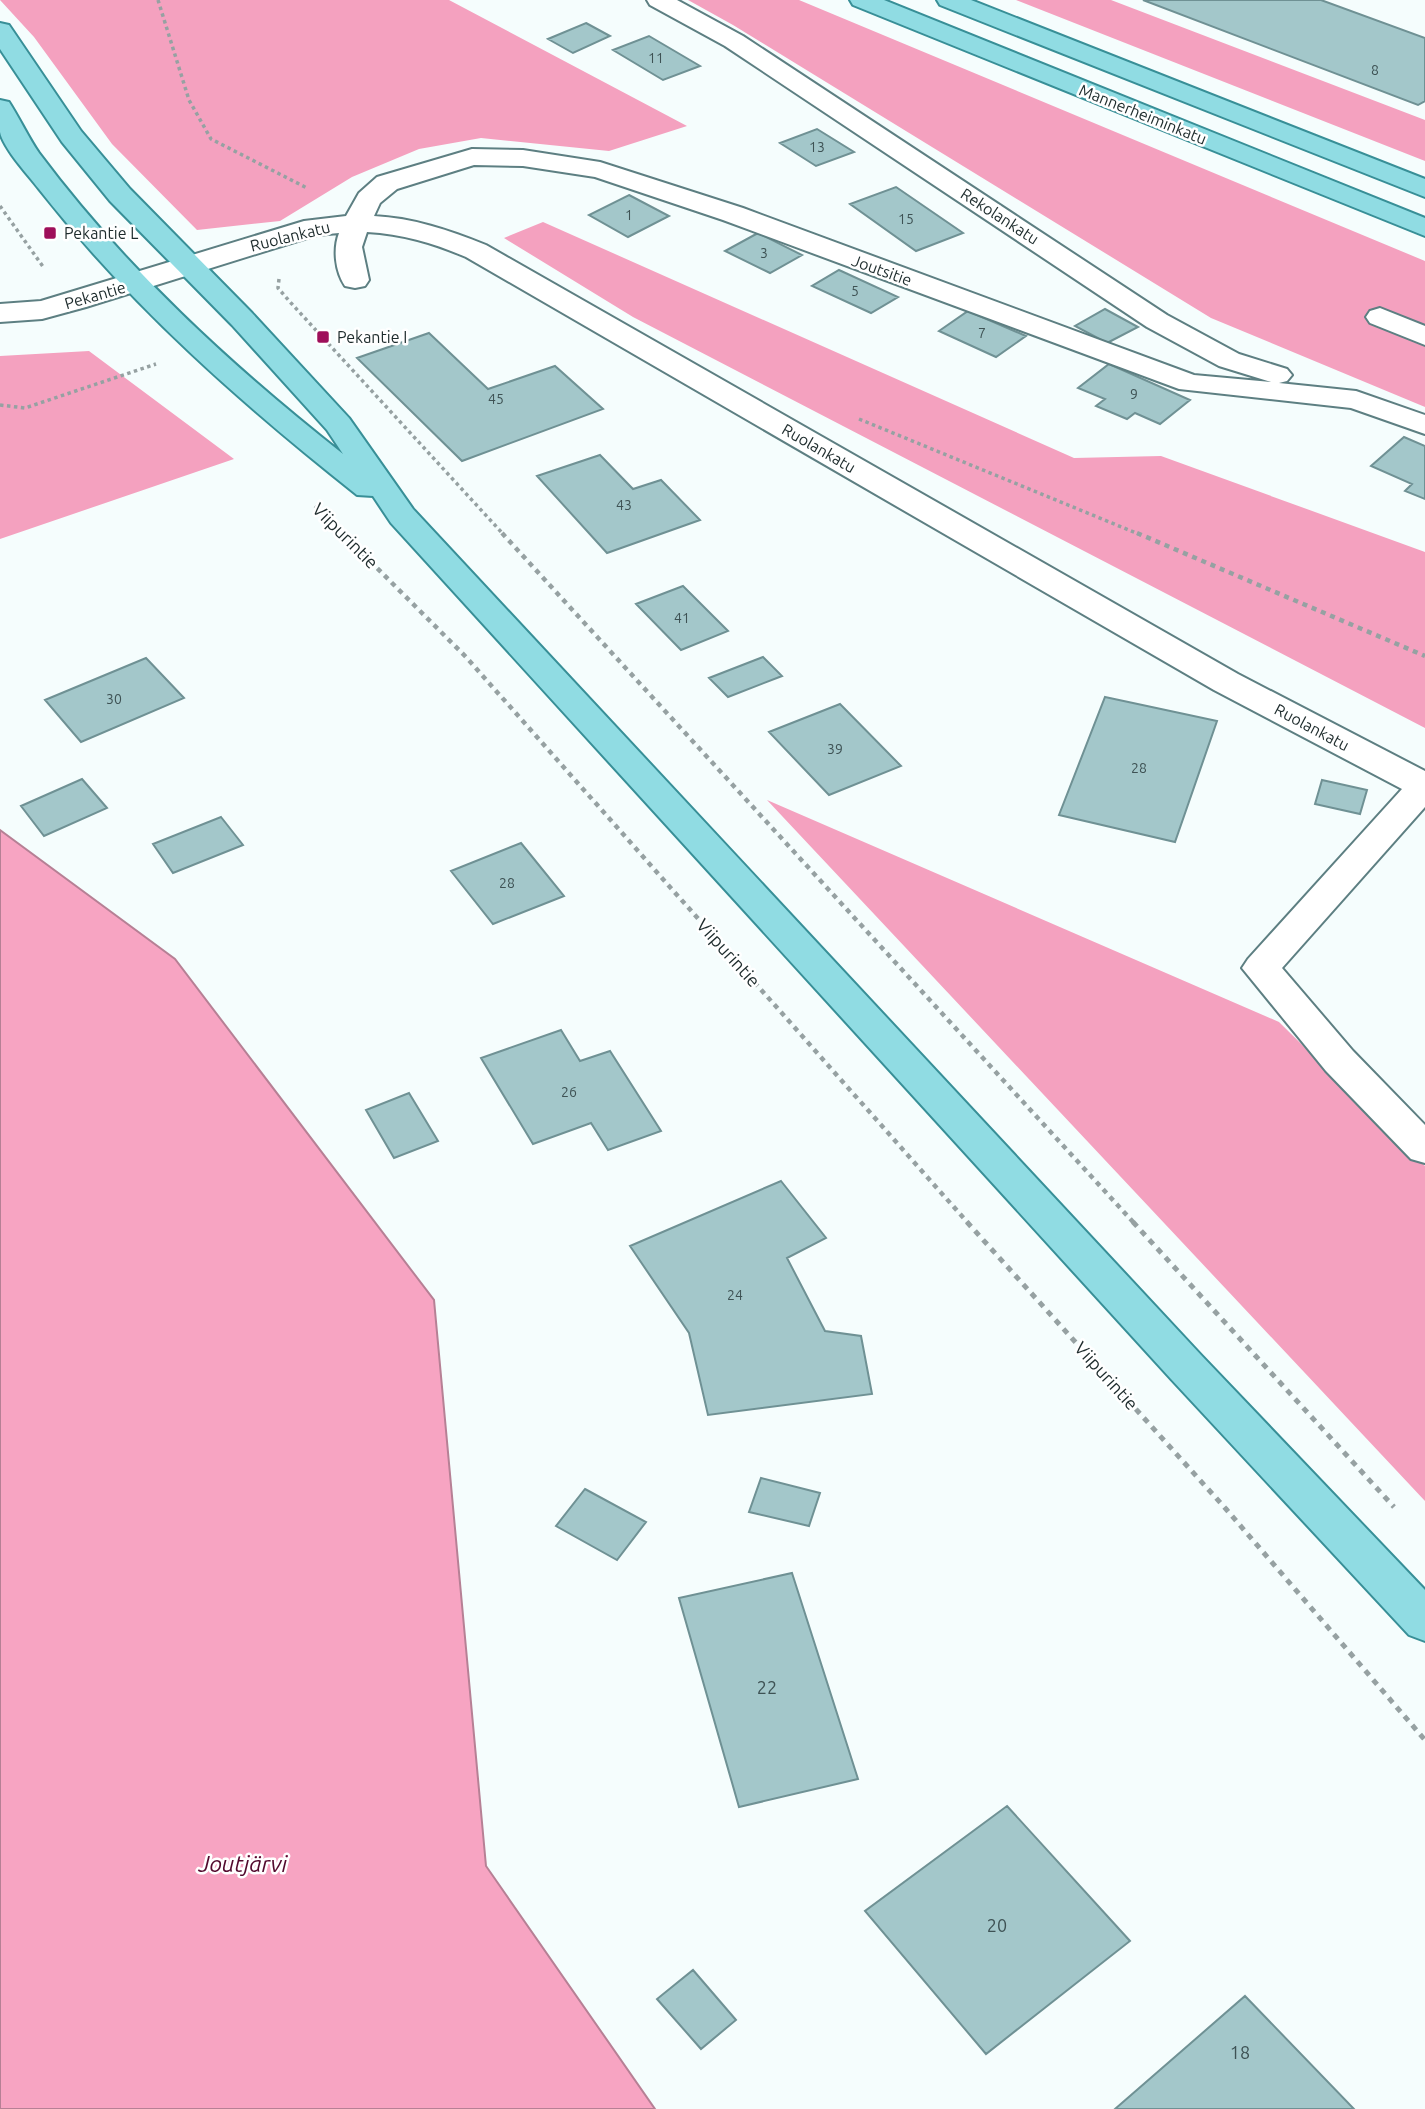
<svg xmlns="http://www.w3.org/2000/svg" width="1425" height="2109" font-family="Ubuntu,sans-serif">
<style>
.forest{fill:#f4a1bf}
.water{fill:#f7a4c2;stroke:#b68095;stroke-width:2}
.building{fill:#a3c7ca;stroke:#6f9194;stroke-width:2}
.lines{fill:none;stroke-linecap:round;stroke-linejoin:round}
.minor-casing{stroke:#5d7f82;stroke-width:4}
.major-casing{stroke:#388f97;stroke-width:4}
.path-far2{stroke:#96a1a2;stroke-width:3.5;stroke-dasharray:3.5 3.5;stroke-linecap:butt}
.path-far1{stroke:#96a1a2;stroke-width:4.5;stroke-dasharray:5 5;stroke-linecap:butt}
.path{stroke:#96a1a2;stroke-width:5;stroke-dasharray:6 6;stroke-linecap:butt}
.minor{fill:#fff;fill-rule:evenodd}
.major{fill:#90dce3;fill-rule:evenodd}
.poi-dot{fill:#9e0f5a;stroke:#fff;stroke-width:2.5}
.labels{text-anchor:middle;stroke-width:5;stroke-linejoin:round;paint-order:stroke}
.number-label{font-size:14px;fill:#3e5254}
.far-street-label{font-size:16px;fill:#1d2b2c;stroke:#fff}
.far-poi-label{font-size:16px;fill:#1d2b2c;stroke:#fff;text-anchor:start}
.street-label{font-size:18px;fill:#1d2b2c;stroke:#fff}
.near-number-label{font-size:18px;fill:#3e5254}
.near-water-label{font-size:23px;font-style:italic;fill:#530a2e;stroke:#fff}
</style>
<rect width="100%" height="100%" fill="#f5fdfd"/>
<path class="forest" d="M0,0H449L687,126L609,151L481,138L419,149L352,177L280,221L197,230L112,144L34,37Z
M688,0H799L1425,261V407L1211,318L733,25Z
M1016,0H1111L1425,120V161Z
M543,222L1074,458L1161,456L1425,552V728L633,317L504,238Z
M89,351L234,459L0,539V356Z
M767,800L1279,1022L1425,1166V1501Z"/>
<path class="water" d="M0,830L175,959L434,1300L486,1866L655,2109H0Z"/>
<path class="building" d="M1143,0H1321L1425,38V101L1418,105Z
M586,23L610,36L573,53L548,39Z
M649,36L700,66L663,80L613,50Z
M817,129L854,152L816,166L780,143Z
M896,187L963,233L916,251L850,204Z
M629,195L669,216L628,237L589,215Z
M758,233L802,255L770,273L725,251Z
M839,270L898,297L871,313L812,286Z
M1105,309L1138,327L1107,343L1075,326Z
M968,311L1026,336L996,357L939,331Z
M429,333L488,389L555,366L603,409L462,461L357,358Z
M1109,364L1190,400L1160,424L1135,413L1127,419L1096,406L1105,399L1078,388Z
M1404,437L1425,446V499L1405,491L1412,484L1371,466Z
M600,455L633,489L661,480L700,520L607,553L537,476Z
M683,586L728,631L681,650L636,604Z
M763,657L782,676L728,697L709,678Z
M146,658L184,698L81,742L45,700Z
M1105,697L1217,721L1175,842L1059,815Z
M840,704L901,766L829,795L769,732Z
M82,779L107,808L44,836L21,806Z
M1322,780L1367,790L1360,814L1315,804Z
M221,817L243,845L173,873L153,844Z
M521,843L564,896L493,924L451,871Z
M561,1030L580,1061L610,1051L661,1131L608,1150L591,1123L533,1144L481,1058Z
M409,1093L438,1141L394,1158L366,1110Z
M781,1181L826,1238L787,1258L825,1331L861,1336L872,1394L708,1415L689,1333L630,1246Z
M761,1478L820,1493L809,1526L749,1512Z
M585,1489L646,1522L617,1560L556,1526Z
M792,1573L858,1779L739,1807L679,1598Z
M1007,1806L1130,1941L986,2054L865,1911Z
M693,1970L736,2020L701,2049L657,1999Z
M1245,1996L1354,2109H1115Z"/>
<g class="lines">
<g class="minor-casing">
<path id="minor" d="M647,0H677L743,36L1167,315L1239,354L1287,369L1292,375L1287,381L1279,383L1356,391L1425,415V434L1351,408L1179,389L723,220L595,177L523,166L474,165L397,189L380,203L374,216C413,218 449,230 486,245L1238,674L1425,771V807L1282,968L1353,1051L1425,1125V1163L1411,1159L1326,1071L1242,968L1248,959L1402,789L1214,690L466,257C433,243 403,234 367,232L362,247L369,280L365,286L355,288L345,286C335,271 333,249 339,233L317,235L86,307L42,319L0,322V304L41,301L304,221L346,216L359,193L377,177L472,149L523,150L600,162L743,208L1194,375L1271,382L1219,366L1147,327L725,46L650,5Z
M1380,308L1425,326V345L1370,323L1366,317L1370,311Z"/>
</g>
<g class="major-casing">
<path id="major" d="M850,0H884L1425,218V236L853,5Z
M937,0H971L1425,179V197L940,5Z
M0,23L9,25L81,131L130,189L252,313L349,418L413,509L1201,1355L1425,1590V1641L1409,1635L1171,1379L391,523L373,496L357,495C241,403 131,306 39,189C29,176 3,148 0,132C0,122 0,110 0,100L9,102C20,119 28,137 39,153C125,268 230,365 343,454L327,430L232,325L110,201L62,142L0,49Z"/>
</g>
<path class="path-far2" d="M158,0L189,100L211,139L307,188
M0,206L44,268
M279,279L278,288L291,303L504,535
M0,405L25,408L156,364
M859,419L1141,535
M315,506L344,535"/>
<path class="path-far1" d="M342,533L466,657L968,1223
M502,533L1134,1223
M1137,533L1425,656"/>
<path class="path" d="M967,1222L1226,1509L1425,1740
M1133,1222L1394,1507"/>
<use href="#minor" class="minor"/>
<use href="#major" class="major"/>
</g>
<g class="poi-dot">
<rect x="43" y="226" width="14" height="14" rx="3.5"/>
<rect x="316" y="330" width="14" height="14" rx="3.5"/>
</g>
<g class="labels">
<g class="number-label">
<text x="656" y="63">11</text>
<text x="1375" y="75">8</text>
<text x="817" y="152">13</text>
<text x="629" y="220">1</text>
<text x="906" y="224">15</text>
<text x="764" y="258">3</text>
<text x="855" y="296">5</text>
<text x="982" y="338">7</text>
<text x="1134" y="399">9</text>
<text x="496" y="404">45</text>
<text x="624" y="510">43</text>
<text x="682" y="623">41</text>
<text x="114" y="704">30</text>
<text x="835" y="754">39</text>
<text x="1139" y="773">28</text>
<text x="507" y="888">28</text>
<text x="569" y="1097">26</text>
<text x="735" y="1300">24</text>
</g>
<g class="far-street-label">
<text transform="translate(1143 114) rotate(22)" y="6">Mannerheiminkatu</text>
<text transform="translate(1000 216) rotate(33)" y="6">Rekolankatu</text>
<text transform="translate(290 236) rotate(-14)" y="6">Ruolankatu</text>
<text transform="translate(882 270) rotate(20)" y="6">Joutsitie</text>
<text transform="translate(95 295) rotate(-16)" y="6">Pekantie</text>
<text transform="translate(819 448) rotate(30)" y="6">Ruolankatu</text>
<text transform="translate(1312 727) rotate(28)" y="6">Ruolankatu</text>
</g>
<g class="far-poi-label">
<text x="64" y="239">Pekantie L</text>
<text x="337" y="343">Pekantie I</text>
</g>
<g class="street-label">
<text transform="translate(345 536) rotate(45)" y="6">Viipurintie</text>
<text transform="translate(728 953) rotate(48)" y="6">Viipurintie</text>
<text transform="translate(1106 1376) rotate(48)" y="6">Viipurintie</text>
</g>
<g class="near-number-label">
<text x="767" y="1694">22</text>
<text x="997" y="1932">20</text>
<text x="1240" y="2059">18</text>
</g>
<g class="near-water-label">
<text x="243" y="1872">Joutjärvi</text>
</g>
</g>
</svg>
